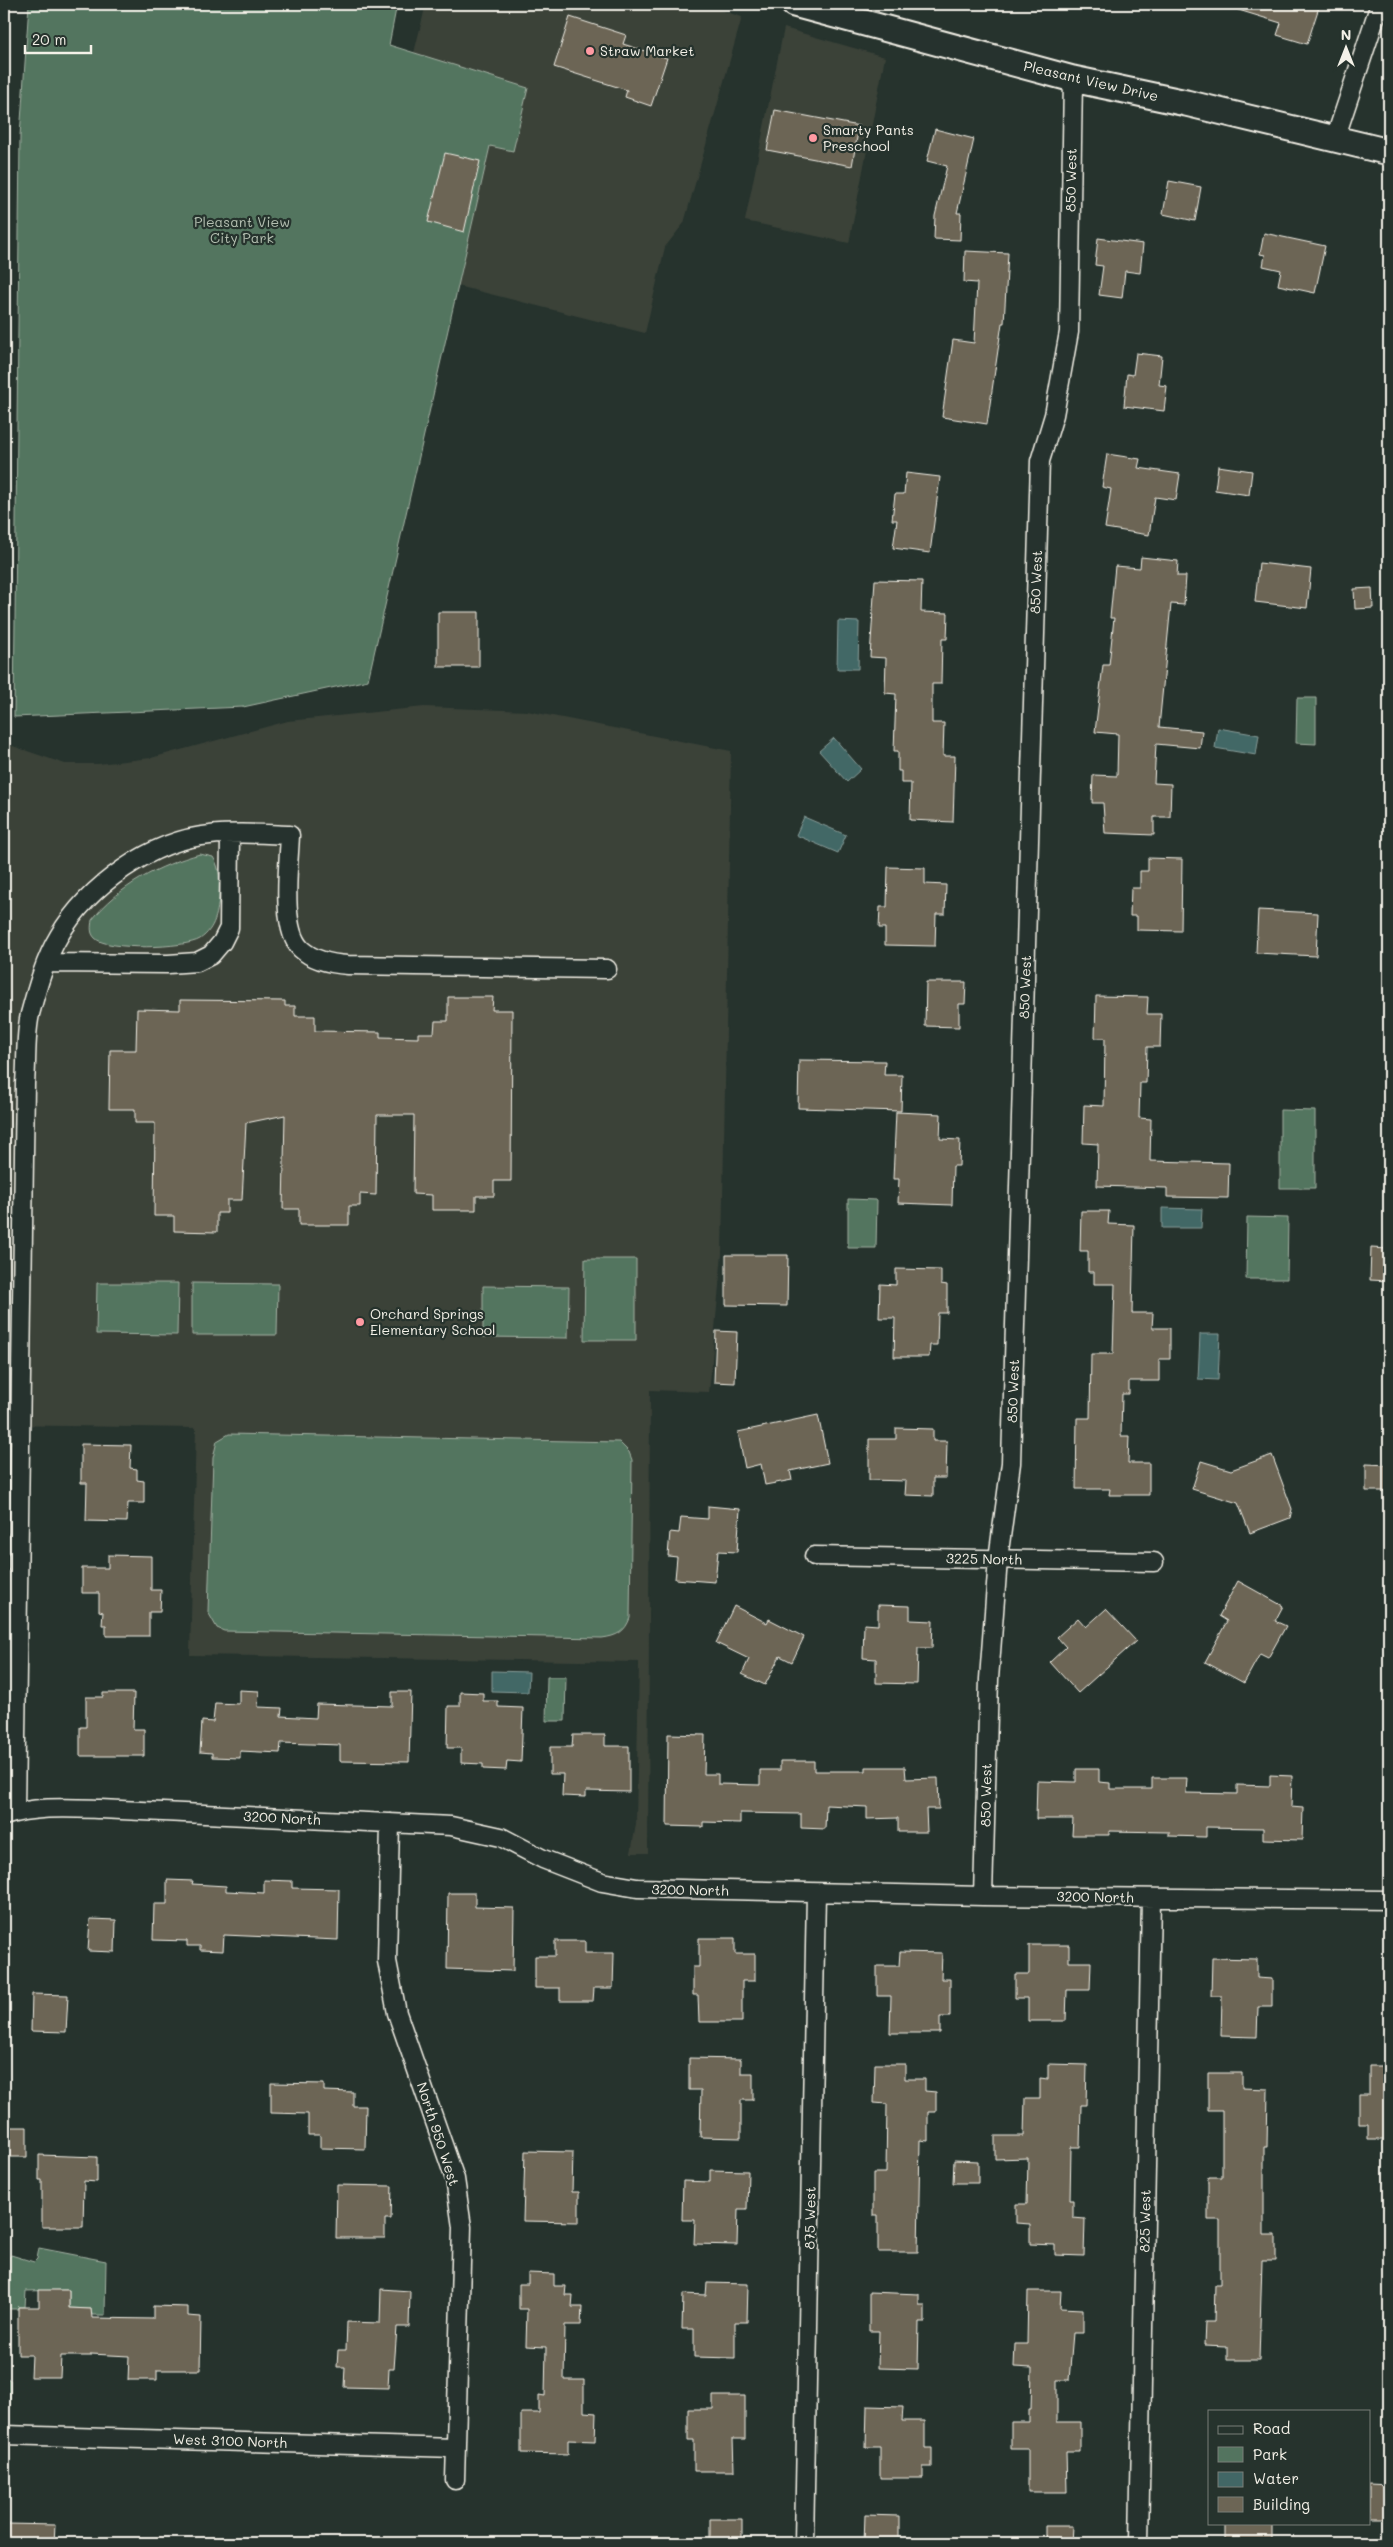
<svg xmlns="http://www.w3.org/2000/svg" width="1393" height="2547" font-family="Mali,sans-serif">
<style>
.built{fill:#3b4239}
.green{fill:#53745f;stroke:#a4b2a4}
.water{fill:#426766;stroke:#899e9a}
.building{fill:#6c6555;stroke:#f4f1e8}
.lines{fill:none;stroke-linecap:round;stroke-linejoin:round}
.minor-casing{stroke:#f4f1e8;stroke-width:21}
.secondary-casing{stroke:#f4f1e8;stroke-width:29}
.minor{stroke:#26332d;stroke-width:18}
.secondary{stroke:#26332d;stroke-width:25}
.poi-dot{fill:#ff9aa2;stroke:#26332d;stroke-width:2}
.labels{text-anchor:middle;stroke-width:4.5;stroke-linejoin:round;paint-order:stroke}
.poi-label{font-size:14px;fill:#f4f1e8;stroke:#26332d;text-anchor:start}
.street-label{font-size:14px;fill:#f4f1e8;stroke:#26332d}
.park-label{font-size:14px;fill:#b4bfb1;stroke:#26332d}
</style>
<rect width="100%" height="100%" fill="#26332d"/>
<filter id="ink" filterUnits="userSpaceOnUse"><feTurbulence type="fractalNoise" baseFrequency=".02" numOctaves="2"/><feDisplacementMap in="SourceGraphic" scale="10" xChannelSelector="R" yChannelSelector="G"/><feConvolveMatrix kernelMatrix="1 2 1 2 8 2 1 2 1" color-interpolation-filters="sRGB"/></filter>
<g filter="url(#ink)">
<path class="built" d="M426,4H701L742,17L684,223L665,247L645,333L458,286L490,146L414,53Z
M784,28L885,57L849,243L745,221Z
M424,707L527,711L731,751L722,1254L709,1392L650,1390L648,1853H631L636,1824L639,1662L190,1655L196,1428L4,1425V743L65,764H98L151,758L288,721Z"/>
<path class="green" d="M29,4H397L389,45L528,88L513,151L490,146L368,680L243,707L14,717L20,136Z
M1297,698H1316V744L1296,743Z
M200,854L213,857C221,869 219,881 219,895C218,912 215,929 200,939C186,948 106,951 95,938C90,933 91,927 92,920C119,886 159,865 200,854Z
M1280,1110L1315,1111V1188H1280Z
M848,1199L877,1200L876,1248H848Z
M1247,1217L1288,1218L1287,1279H1246Z
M585,1259H636V1340H584Z
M97,1283H178L177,1335L96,1334Z
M192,1283L278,1284L277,1335H192Z
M483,1286L569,1287L568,1338L483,1337Z
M229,1434L619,1442L629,1452L632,1460L630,1618C625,1632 617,1636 602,1638L224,1631L217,1628L208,1612L213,1458L217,1441Z
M547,1677H566L565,1721H546Z
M39,2248L106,2261L105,2315H92L91,2309L69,2308V2290L26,2291L25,2307H18V2309H4V2306L8,2305L10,2280L4,2279V2265L11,2255L34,2262L37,2259Z
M4,2376L10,2380V2406H4Z"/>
<path class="water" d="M838,621L859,622L858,669H837Z
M1218,728L1259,735L1256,755L1215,748Z
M834,738L861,769L847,782L819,751Z
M804,817L846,835L838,853L796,835Z
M1162,1208L1202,1209L1201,1228H1162Z
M1200,1334H1220L1218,1380L1198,1379Z
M492,1671L529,1672L528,1692L492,1691Z"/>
<path class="building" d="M1232,4H1320L1307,44L1277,35L1281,23L1232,8Z
M570,17L626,35L623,44L667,58L651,106L625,97L627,90L554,67Z
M775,110L859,126L852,166L767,150Z
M935,129L974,139L957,213H961L960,240L934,239L935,216L947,166L927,161Z
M445,153L480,161L464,232L428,222Z
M1169,181L1201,187L1195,221L1163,214Z
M1264,233L1325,246L1315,293L1278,285L1281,270L1263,266L1265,255L1260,254Z
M1098,238L1143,244L1140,273L1125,271L1122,298L1099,295L1103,266L1095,265Z
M965,251L1008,253L1004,323H1002L987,424L942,417L953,340L974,343L977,283L964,282Z
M1136,353L1162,356L1159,385L1167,386L1164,411L1124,406L1127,374L1133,375Z
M1107,454L1140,459L1138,468L1180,474L1176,500L1155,497L1149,535L1105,528L1111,489L1102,487Z
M1218,466L1252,471L1249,495L1215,490Z
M906,473L940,477L930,553L893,548L897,520H892L895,494H904Z
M1141,557L1178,561L1177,576H1186L1184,605L1171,604L1159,727L1202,731L1200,748L1156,744L1154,783L1171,784L1170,817H1154V835L1105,833L1103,803H1092L1093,775L1117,776L1118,734L1095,732L1103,665H1109L1114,618H1110L1115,566L1140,568Z
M1259,563L1311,569L1307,608L1255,602Z
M875,580L922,581L921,612L948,613L947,639H942L941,684H932V723H944L943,756H955L953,822L910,820L911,783H901V771H898V751H894L896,694L885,693L886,658L870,657Z
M1372,588L1373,608L1355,609L1354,589Z
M438,612H479V667H438Z
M1148,858L1182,859L1181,931L1137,930V916H1130L1131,888H1140V871H1148Z
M888,867L925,868V884L946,885L945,914H936L935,946L885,945V928H879L880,907H887Z
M1258,910L1318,913L1316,956L1256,953Z
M926,982H966L965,1004H959V1027L925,1026Z
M1096,996L1148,997L1147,1014H1161L1160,1047H1147L1146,1083H1140L1139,1118L1151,1119L1150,1161L1229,1163L1228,1198L1167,1197V1188L1097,1186L1098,1144L1083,1143L1084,1105L1104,1106L1105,1038H1095Z
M448,997H493L492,1010H512L511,1181H494V1196H476V1210H432V1195L413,1194L414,1115H377L376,1195L360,1194V1206H349V1225H299V1209H283L285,1115L246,1123L242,1200H227V1213H217V1232L174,1231V1216H154L155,1123H135V1109H109L110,1050H136L137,1009L180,1010V1000L285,1001V1006H295V1016H315V1031L380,1032V1037L418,1038V1033H434L435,1021H448Z
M799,1060L885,1061L884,1075H902L901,1111L798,1108Z
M896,1112L941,1114L940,1139L960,1140L959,1166H953L952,1205L898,1203L899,1179H893Z
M1081,1211H1109L1108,1224L1134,1225L1132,1313H1153L1152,1328H1170V1359H1159V1381H1129V1394H1122L1121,1436H1129L1128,1463H1149V1495H1109L1110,1489H1076L1077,1418H1090L1091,1354H1113L1115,1284H1094V1272H1088V1251H1080Z
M1371,1248L1389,1249V1281L1370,1280Z
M726,1255H788L787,1306L726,1305Z
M896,1269L941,1270V1284L947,1285V1313H938L937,1345H930L929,1357H894L895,1318H879L880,1284L896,1285Z
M716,1331L737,1332L735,1383L714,1382Z
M818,1415L828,1463L790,1471L792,1480L765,1485L761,1464L745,1468L738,1432Z
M896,1428L933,1429V1441H947L946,1478H933V1496L905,1495L906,1481L869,1480V1439H896Z
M81,1444L131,1445L130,1468L137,1469V1480L144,1481V1503H128L127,1522L86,1521L87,1483H81Z
M1272,1455L1292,1509L1290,1518L1250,1533L1238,1503L1192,1489L1201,1461L1231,1470Z
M1366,1464L1389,1465V1491H1366Z
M708,1506L740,1509L737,1552L718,1551L715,1582L675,1579L677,1557L668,1556L670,1532L679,1533L681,1517L708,1519Z
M108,1555L151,1556V1590H161L160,1612H149V1636H106V1625H102L103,1612L99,1611V1593H82V1568H108Z
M1238,1581L1283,1606L1275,1621L1286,1626L1268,1658L1260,1654L1244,1683L1205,1662L1227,1621L1219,1616Z
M878,1605L910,1606V1620L933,1621L932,1648H918L917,1684L876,1683V1659L863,1658L864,1624L878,1625Z
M734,1606L767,1623L769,1619L804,1637L792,1662L780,1656L765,1685L742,1674L749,1659L716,1643Z
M1106,1609L1136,1641L1078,1693L1050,1662L1066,1647L1057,1637L1078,1618L1086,1627Z
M239,1690L259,1691L258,1707L282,1708L281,1716L316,1718L317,1704L392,1706V1692H411L409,1762L340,1761V1745L281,1743L280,1753L240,1751V1758L212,1757V1753L200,1752L202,1721L213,1722L215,1703L239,1704Z
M460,1692L483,1693V1701H498V1707L523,1708L521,1762L507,1761L506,1770L483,1769V1764L461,1763V1748H447L448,1706H460Z
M103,1693H134L133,1729H144V1756H80V1727H86V1697H103Z
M668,1734L705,1735L704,1774H718V1784L760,1785V1770H780V1761H814V1771H866V1767H905L906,1779L938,1778L939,1809H926L927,1832H898V1818L867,1819V1807L826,1805L825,1829L801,1828V1814L740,1813V1823L703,1822V1827L667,1826Z
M573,1735H605V1746H629V1792L586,1791V1797L562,1796L563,1774H550V1747H572Z
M1076,1769H1099V1782L1110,1783V1789H1152V1778H1187L1186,1793L1237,1794V1785L1270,1786V1775L1292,1776L1291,1807L1303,1808L1302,1840L1263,1839V1828L1206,1827V1837L1169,1836V1832L1109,1831V1835H1072L1073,1819H1036L1037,1781L1076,1782Z
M167,1880L193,1881L192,1884L226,1886V1891L264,1893V1880L292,1881V1888L339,1889L338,1940L224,1935L223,1951L200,1950V1946H187V1941L153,1940L154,1904H167Z
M448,1893H475V1907L514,1908L513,1971L447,1969Z
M90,1919L116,1920L115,1952L88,1951Z
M699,1938H735V1954H755V1981H742V2022H699L698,1995H693V1967H699Z
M555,1941H585V1953H614L613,1988H594L593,2001H560V1988H535V1956H555Z
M1029,1945H1069V1962H1091L1090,1990H1067L1066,2021H1028V1998H1015V1974H1029Z
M900,1952L942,1953L941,1979H950V2017H940V2033H890L891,1996H877V1966H899Z
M1212,1958L1257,1959V1978L1272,1979V2007H1258L1257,2037L1221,2036L1222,1996H1211Z
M32,1994L68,1995L66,2032L31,2031Z
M689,2058L741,2059V2073H753V2100H741V2138L700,2137L701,2090H689Z
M875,2064H905V2079H925V2091L936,2092V2112H928V2141L920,2140L918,2252H878V2215H873V2173H886L887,2104L874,2103Z
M1048,2064L1087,2065L1086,2105H1081L1080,2147H1071L1070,2200H1073V2218L1085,2219L1084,2256L1055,2255V2245L1030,2244V2224L1016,2223V2204H1027L1028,2158L995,2159V2136H1024L1025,2098H1040V2078L1048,2079Z
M1369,2066H1389V2140H1368V2124H1359V2094H1369Z
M1208,2073H1242V2088L1268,2089L1267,2147H1264V2235H1276V2261H1262L1259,2360H1227V2346L1204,2345L1205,2322H1214L1215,2284H1220V2220H1208V2177H1222V2110H1208Z
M271,2083L324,2084V2091L353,2092V2106H366L365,2149L320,2148V2135H308V2114L271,2113Z
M4,2127H27V2157H4Z
M525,2151L573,2152L572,2192H579V2222L523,2221Z
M39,2155L97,2157V2182L84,2181L83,2227H42V2180H39Z
M954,2160L978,2161V2183H953Z
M710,2170L748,2171L747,2209H738L737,2245L694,2244L695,2220H682L683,2181L710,2182Z
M337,2185L392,2186L391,2219H385V2238H336Z
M528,2273L554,2274V2286H566L565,2295H573L572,2307H582L581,2325H565L564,2380H584V2412L596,2413L595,2441L568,2440V2454L521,2453V2413H539V2395L545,2396L546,2347L526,2346L527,2309H519V2284H528Z
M707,2283L748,2284L747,2322H735V2358L694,2357V2329H682L683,2294L706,2295Z
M381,2289L410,2291L409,2327H397L394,2369H389L388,2388L344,2387L345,2367H337L338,2350H346L347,2322L380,2323Z
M39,2290H69V2308L91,2309L92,2318L153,2319V2306L188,2307V2316L201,2317L200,2370H157V2380H128L129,2356L91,2354V2356H61L60,2377H31L32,2355H18V2307H39Z
M1028,2291H1061L1060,2308L1083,2309V2333H1073L1069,2380H1057V2422H1080V2451H1066L1067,2492H1028V2449H1011V2422H1029V2410H1031L1032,2368L1014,2367L1015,2344H1027Z
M869,2292L919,2294V2305H925V2322H919L918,2369L878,2368L879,2331H869Z
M713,2396H745V2439H733L734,2471H694V2440H688V2409H713Z
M867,2406L903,2407L902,2421H925V2448H932V2467H923V2478H880V2447H866Z
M1369,2485L1389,2486V2518H1369Z
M865,2515L899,2516V2543H864Z
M710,2519H742V2543H710Z
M1225,2523H1272V2543H1225Z
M7,2524L55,2525L54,2543H7Z
M1046,2526H1073L1072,2543H1046Z"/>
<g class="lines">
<g class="minor-casing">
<path id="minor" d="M1335,139L1380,4
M47,963L168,964L197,962L211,955L222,942L229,928L230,835
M814,1556L1154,1562
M15,1812L25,1083C27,1061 25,1036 30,1014C37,988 45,959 59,936C88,886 152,840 210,835C236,832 264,834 290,835C289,863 280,929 301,949C314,961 332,964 348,965L607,969
M4,1816C34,1806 68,1808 100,1809L451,1826L501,1837L543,1859L602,1882L637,1888L983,1896L1389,1900
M390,1823L387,1961L397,2013L455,2179L462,2227L455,2480
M983,1896L989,1679L998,1559L1011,1463L1040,461L1054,415L1069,332L1073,79
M4,2435L456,2448
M804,2543L816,1893
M1139,2543L1151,1898"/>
</g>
<g class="secondary-casing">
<path id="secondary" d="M794,4L1073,79L1186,103L1389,152"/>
</g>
<use href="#minor" class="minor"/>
<use href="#secondary" class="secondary"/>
</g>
</g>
<g class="poi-dot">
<circle cx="590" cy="51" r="5"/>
<circle cx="813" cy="138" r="5"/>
<circle cx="360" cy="1322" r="5"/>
</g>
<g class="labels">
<g class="poi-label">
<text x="600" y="56">Straw Market</text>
<text x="823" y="135">Smarty Pants<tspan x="823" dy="16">Preschool</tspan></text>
<text x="370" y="1319">Orchard Springs<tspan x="370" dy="16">Elementary School</tspan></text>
</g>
<g class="street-label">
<text transform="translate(1091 81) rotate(13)" y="5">Pleasant View Drive</text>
<text transform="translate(1071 180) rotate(-89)" y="5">850 West</text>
<text transform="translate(1036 582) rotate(-88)" y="5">850 West</text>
<text transform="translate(1025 987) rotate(-88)" y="5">850 West</text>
<text transform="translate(1013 1391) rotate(-88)" y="5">850 West</text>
<text transform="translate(984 1559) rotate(1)" y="5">3225 North</text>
<text transform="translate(986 1795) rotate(-89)" y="5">850 West</text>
<text transform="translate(282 1818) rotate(3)" y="5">3200 North</text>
<text transform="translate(690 1890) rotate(1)" y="5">3200 North</text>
<text transform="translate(1095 1897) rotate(1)" y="5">3200 North</text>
<text transform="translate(438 2134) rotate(72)" y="5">North 950 West</text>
<text transform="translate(810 2218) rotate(-89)" y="5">875 West</text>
<text transform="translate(1145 2221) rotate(-89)" y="5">825 West</text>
<text transform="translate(230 2441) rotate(2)" y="5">West 3100 North</text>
</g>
<g class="park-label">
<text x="242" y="227">Pleasant View<tspan x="242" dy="16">City Park</tspan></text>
</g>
</g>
<rect width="1393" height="2547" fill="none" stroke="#26332d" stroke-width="20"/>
<rect x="10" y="10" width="1373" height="2527" fill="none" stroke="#f4f1e8" stroke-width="2" filter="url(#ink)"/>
<rect x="1208" y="2410" width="162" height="115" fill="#26332d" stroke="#787f78"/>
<rect x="1218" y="2426" width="25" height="8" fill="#26332d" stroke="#787f78"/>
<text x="1253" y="2434" font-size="15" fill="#f4f1e8">Road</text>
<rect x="1218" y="2447" width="25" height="15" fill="#53745f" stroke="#787f78"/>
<text x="1253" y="2460" font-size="15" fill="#f4f1e8">Park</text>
<rect x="1218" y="2472" width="25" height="15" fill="#426766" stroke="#787f78"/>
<text x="1253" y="2484" font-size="15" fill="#f4f1e8">Water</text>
<rect x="1218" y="2497" width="25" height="15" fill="#6c6555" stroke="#787f78"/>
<text x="1253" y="2510" font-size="15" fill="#f4f1e8">Building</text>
<g transform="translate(1346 48)" stroke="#26332d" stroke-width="4" paint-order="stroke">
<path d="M0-4L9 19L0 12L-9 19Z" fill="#f4f1e8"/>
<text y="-8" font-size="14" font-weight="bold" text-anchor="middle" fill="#f4f1e8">N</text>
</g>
<path d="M25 45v8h66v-8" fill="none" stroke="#f4f1e8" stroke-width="2.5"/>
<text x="32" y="45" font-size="15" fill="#f4f1e8" stroke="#26332d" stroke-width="4" paint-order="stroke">20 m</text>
</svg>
